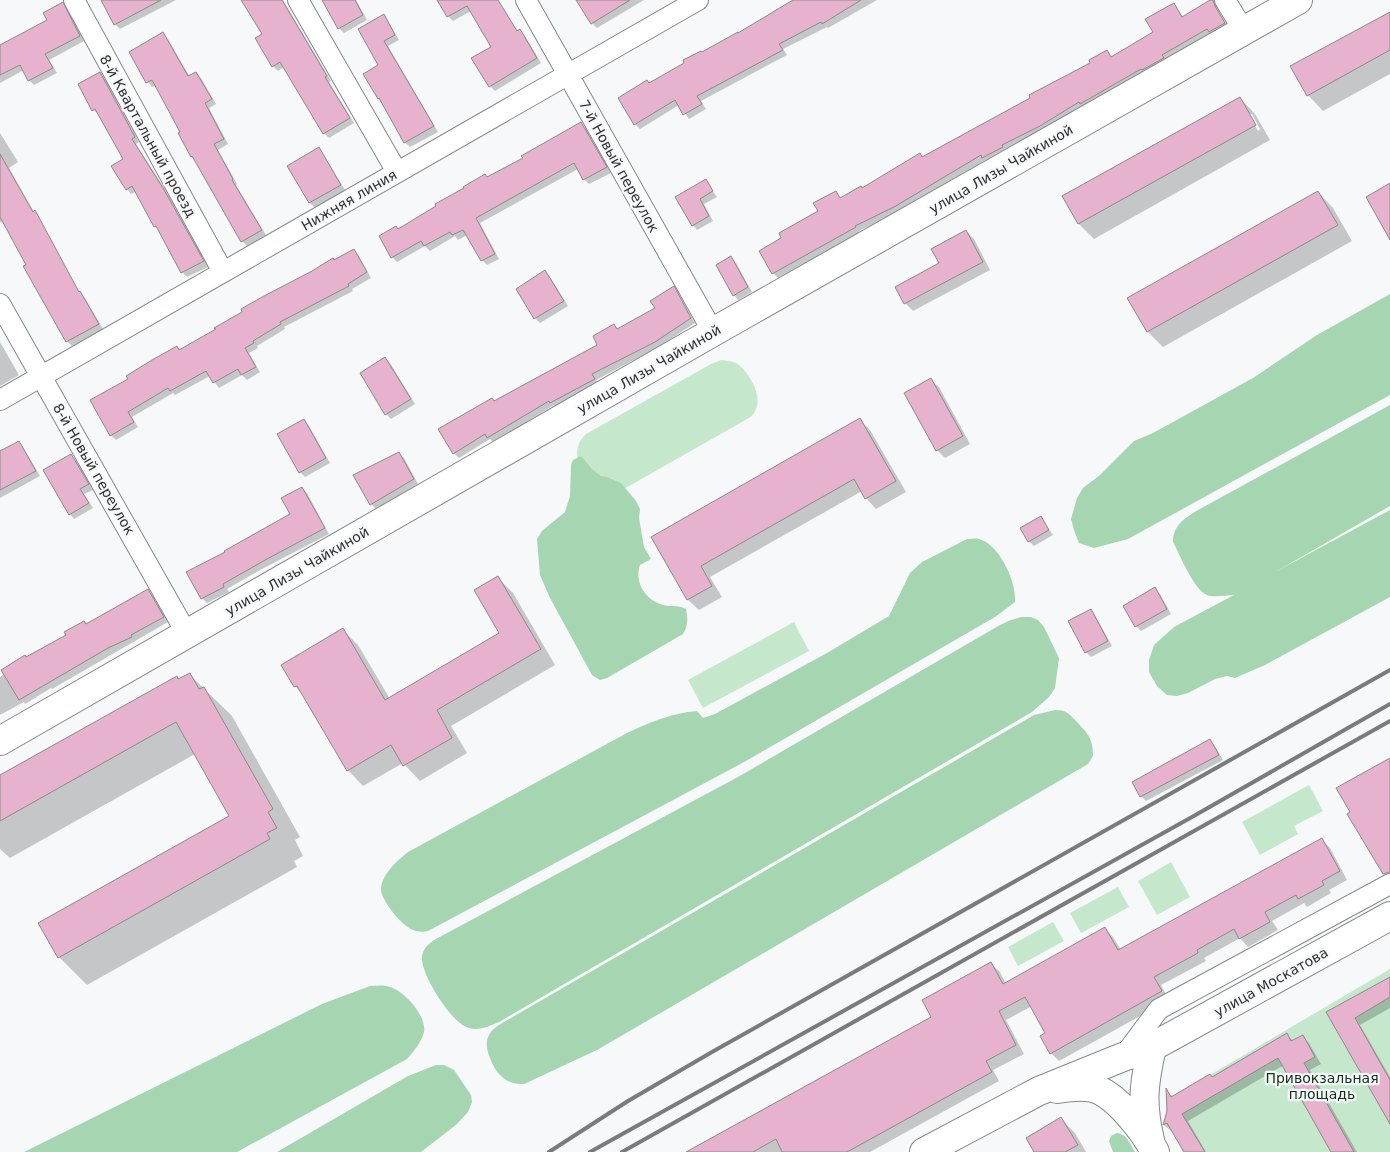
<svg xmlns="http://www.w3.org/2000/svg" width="1390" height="1152" font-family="'DejaVu Sans',sans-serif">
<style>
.green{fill:#c5e8cd}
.forest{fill:#a6d5b1}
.shadow{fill:#0003;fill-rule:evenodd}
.building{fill:#e7b2ce;stroke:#8b8a8a}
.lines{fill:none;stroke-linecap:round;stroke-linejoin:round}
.minor-casing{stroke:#878889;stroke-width:22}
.secondary-casing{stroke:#878889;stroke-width:30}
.minor{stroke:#fff;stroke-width:20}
.secondary{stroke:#fff;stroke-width:28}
.rail{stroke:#7b7b7b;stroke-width:4}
.labels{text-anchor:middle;stroke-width:4.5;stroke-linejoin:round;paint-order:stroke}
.street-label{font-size:14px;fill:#303030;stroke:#f7f8f9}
.park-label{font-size:14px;fill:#0f321a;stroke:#f7f8f9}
</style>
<rect width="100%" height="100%" fill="#f7f8f9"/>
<path class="green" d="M721,360C728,361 735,361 740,366C750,375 762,395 756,409C755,413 752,416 749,418L622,490L578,462C576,450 577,443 586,434L711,364Z
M794,622L809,651L703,708L688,680Z
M1309,785L1323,811L1294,826L1298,834L1260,855L1242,822Z
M1171,862L1190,897L1157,915L1138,881Z
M1118,887L1129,907L1081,933L1070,913Z
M1053,922L1064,941L1018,966L1008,947Z
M1390,969V1152H1183C1174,1134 1161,1119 1169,1099Z"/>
<path class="forest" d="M1390,294V395L1128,539L1094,548L1079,543L1074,530L1071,519L1077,498L1083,488L1100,475L1134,441L1153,433L1253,378L1317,335Z
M1390,405V506L1277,571L1390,510V597L1265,665L1235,678L1227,676L1215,679L1188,693L1177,696L1167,695L1157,686L1149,672V660L1154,645L1174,627L1234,595C1225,595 1215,598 1207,595C1194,590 1180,555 1173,542C1173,525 1185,518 1198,510Z
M581,456L592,469L601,476L607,477L621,483L636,501L640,509L639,518L644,547L651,559L640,565C634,582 645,600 663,605C671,607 679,605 686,609C688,619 688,626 683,634L607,678L600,680L592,675L550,598L540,575L537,539L542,531L565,512L570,496L571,465L573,460Z
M967,539C971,539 975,538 979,539C999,544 1017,582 1015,602L995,617L746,761L428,931C422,932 418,932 413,930C402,926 380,900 381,888C383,873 397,861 408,852L627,733C650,722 672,713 697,711L703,718L715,714L827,653L889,616L910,573L922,562Z
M1021,617H1031L1038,620L1044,627L1059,658L1055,688L1049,697L1032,712L499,1022C489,1026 480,1031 469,1028C452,1024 422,976 422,959C422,950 427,945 434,940L738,777L1000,625L1011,620Z
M1055,710C1066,710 1068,713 1075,720C1087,733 1093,737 1093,756L1088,764L597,1050L524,1084C506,1085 496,1074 490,1058C487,1051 485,1042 489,1035C492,1029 499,1025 504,1022L1034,715Z
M370,986C375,986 381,985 386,986C402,988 427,1015 424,1032C421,1043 414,1051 407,1059L237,1152H24L322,1004Z
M436,1065H444L454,1070L471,1095L472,1102L468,1112L457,1124L421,1152H277L408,1076Z
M1117,1133C1127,1134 1130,1144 1135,1152H1113L1109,1141L1111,1136Z"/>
<path class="shadow" d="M102,0H176L120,29L115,24Z
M243,0H283L331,81L329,82L354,123L329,138L324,133L284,67L278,71L273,66L263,35Z
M324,0H356L367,20L344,33L339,28Z
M439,0H498L518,32L520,31L525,36L541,63L495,91L490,86L493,47L471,11L453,21L448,16Z
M577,0H644L597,28L592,23Z
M795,0H877L828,28L827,27L783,49L787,55L701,101L706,109L689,119L679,105L640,129L635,124L650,84L738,34Z
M1212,0L1218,4L1219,12L1229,28L1045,130L1006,150L1007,152L988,162L986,160L899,211L859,231L860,233L778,278L773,273L783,238L819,212L836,192L841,199L862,189L920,155L923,158L1032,98L1092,63L1107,51L1112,58L1155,32L1174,4L1183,17Z
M62,3L67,8L84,41L49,60L57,73L34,85L29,80L24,70L0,83V46L48,21Z
M1390,13V74L1323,111L1308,95Z
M384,16L388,21L399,40L388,46L438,132L410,147L405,142L383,102L365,74L380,65Z
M163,34L168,39L190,77L196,73L201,78L216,104L209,108L228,144L218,150L237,184L236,185L266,235L247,246L242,241L192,156L182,133L156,85L152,87L148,82L130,52Z
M100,74L105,79L139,142L136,144L168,194L208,267L187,277L182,272L161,231L155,226L136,191L131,194L127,189L125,159L99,114L93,110Z
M1240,98L1255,114L1270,140L1094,239L1079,224L1064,197ZM1249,114H1252L1260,129L1258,131Z
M581,124L586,129L611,173L589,184L584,179L578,169L480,223L499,259L487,265L482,260L467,235L458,240L455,236L430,251L425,246L397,262L392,257L398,230L525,159Z
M0,133L18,162L9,168L34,212L39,216H37L80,298L81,294L85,298L103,329L72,346L67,341L25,267L27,265L4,221L1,223L0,221Z
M318,149L323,154L345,190L315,208L310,203L288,166Z
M705,181L717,197L704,204L713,221L697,230L693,225L677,197Z
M1318,192L1333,208L1352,241L1163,347L1148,332L1129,299Z
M966,231L974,239L990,270L913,311L905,303L941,264Z
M354,251L359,256L371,278L352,289L353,291L284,327L285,329L257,346L258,348L249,353L260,372L247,380L242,375L219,388L210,376L175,395L173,393L132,417L138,427L116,440L111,435L130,380L177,348L180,351Z
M731,258L736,263L752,292L738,300L734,295Z
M545,272L550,277L568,306L540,323L535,318Z
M673,288L678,293L695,323L660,346L596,380L599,384L556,408L554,405L493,442L490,439L459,458L454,453L495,402L599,345L614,326L618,330L657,309Z
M0,342L19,375L0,386Z
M385,358L390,363L415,404L391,419L386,414Z
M931,380L939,387L970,444L945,458L937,450Z
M860,420L870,430L906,492L876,509L866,498L862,491L710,577L722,597L699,610L688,600L653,537Z
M304,421L309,426L330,463L305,477L300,472Z
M19,442L23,447L40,476L0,498V453Z
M399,453L404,458L418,484L376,509L371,504Z
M71,456L76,461L93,490L84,494L93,508L74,519L70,514Z
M302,488L307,493L329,534L260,570L227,589L229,592L207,603L202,598L291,515Z
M1041,518L1053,535L1034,546L1029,541Z
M498,578L513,593L555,665L451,726L467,753L420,781L403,763L363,786L348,770L303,695L295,686L343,630L358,645L390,699L501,634Z
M1155,589L1160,594L1171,614L1141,631L1136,626Z
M148,591L153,596L168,622L52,689L51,688L25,704L24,702L0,715V677L26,658Z
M1090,610L1095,615L1112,646L1091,657L1086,652Z
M189,674L232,716L300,837L295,840L303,856L294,861L297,867L87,985L59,957L230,817L195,754L10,858L0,849V777Z
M1210,741L1215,746L1223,760L1146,801L1141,796L1134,783Z
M1322,840L1330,848L1347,880L1329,890L1331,893L1307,907L1304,903L1272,921L1278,930L1248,947L1240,938L1204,958L1206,961L1161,985L1169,1000L1059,1061L1051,1053L1047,1033L1032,1006L1006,1020L1024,1054L993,1070L999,1081L870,1152H690L932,1017L991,964L1000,972L1006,984L1105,929L1113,937L1121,950Z
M1390,979V1008L1360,1025L1390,1077V1123L1328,1013Z
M1287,1035L1293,1041L1302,1036L1309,1043L1321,1064L1310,1070L1357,1152H1332L1284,1065L1188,1121L1206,1152H1186L1173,1130L1171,1131L1164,1125L1168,1111L1167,1091L1173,1097L1212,1078Z
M1061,1119L1075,1133L1086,1152H1036Z"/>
<path class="building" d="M101,0H161L114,25Z
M241,0H282L327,76L325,77L350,118L323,134L280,62L272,67L255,38L262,34Z
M322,0H355L363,15L338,29Z
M437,0H498L517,31L520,29L537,58L489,87L471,58L491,47L467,6L447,17Z
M576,0H630L591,24Z
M793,0H861L822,24L821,22L779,44L783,50L697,96L702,104L683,115L675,100L634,125L618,98L647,80L649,83L684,63L683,60L701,51L702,52L738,32V33Z
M1210,0H1213L1215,6L1225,23L1209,32L1207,29L1162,55L1164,58L1142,70L1141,69L1080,104L1079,102L1040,126L1002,145L1003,147L982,158L981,155L894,207L855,226L856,227L772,274L759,251L781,238L779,233L818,211L813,203L836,191L840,198L861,186L862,188L920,153L922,157L1030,98L1029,95L1090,63L1089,60L1107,50L1111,57L1153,32L1145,19L1174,3L1182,17Z
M63,2L80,36L45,54L53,68L28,81L20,65L0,75V45L47,20L43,13Z
M1390,12V50L1307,96L1290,66Z
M384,14L395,35L384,41L434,126L404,143L379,98L378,99L363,74L378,65L358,29Z
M163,32L188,76L196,72L212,99L205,103L224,139L214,144L233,179L232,180L262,230L241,242L192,156L191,157L178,133L180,132L152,80L146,83L129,52Z
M100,72L135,137L132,139L163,188L204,261L181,273L156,226L154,227L132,186L126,190L111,166L123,159L95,109L92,111L78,84Z
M1240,97L1256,125L1078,224L1062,196Z
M581,122L607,167L583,180L574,163L476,218L495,254L481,261L463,230L452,235L450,232L424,246L421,241L391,258L379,236L396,226L398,229L436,206L435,204L464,188L463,187L485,174L487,177L523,158L521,156Z
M319,147L341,185L309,203L287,166Z
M0,154L33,212L35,210L79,292L80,291L99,324L66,342L23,266L26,265L0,217Z
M706,179L713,191L700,199L709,216L692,226L675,197Z
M1390,183V240L1366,197Z
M1318,191L1338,225L1147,332L1127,298Z
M966,230L983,262L904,304L895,287L939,263L931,249Z
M354,249L367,272L348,284L349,286L280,322L281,324L253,341L254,343L245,348L256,367L241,375L238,369L213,383L206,371L170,391L168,388L128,412L134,422L110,436L90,400L128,379L126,376L152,360L177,346L179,350L216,329L214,328L242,312L241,309L264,296L312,271L333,258L334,260Z
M731,256L748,287L733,296L716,265Z
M545,270L564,301L534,319L516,289Z
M674,286L691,318L655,342L592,374L595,379L578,388L550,403L549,401L487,438L485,434L453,454L438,429L492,398L494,401L597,345L593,336L614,324L617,329L655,308L650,301Z
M385,357L411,399L385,415L360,373Z
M931,378L963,436L936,451L904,393Z
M860,418L896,481L865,499L854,479L701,566L712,586L687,600L651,537Z
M304,419L326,458L299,473L277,434Z
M19,441L36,471L0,490V451Z
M399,452L414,479L370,505L353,475Z
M71,454L89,484L80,489L89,503L69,515L43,470Z
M302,487L325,528L267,559L223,584L224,587L201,599L186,572L225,552L224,551L290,514L281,498Z
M1041,516L1049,530L1028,542L1020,528Z
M498,576L541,649L437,710L452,738L403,766L391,745L347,771L297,686L294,687L281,665L343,628L385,700L499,633L474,590Z
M1155,587L1167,609L1135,627L1123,606Z
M148,589L164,617L131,635L132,637L108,648L19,700L1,670L25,655L26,657L66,635L64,632L84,621L86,624Z
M1091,609L1108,641L1085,653L1068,621Z
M190,673L199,689L204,687L273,809L268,812L277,828L267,833L270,839L58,958L38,923L229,816L176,722L0,821V775L177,676L178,679Z
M1210,739L1219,755L1140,797L1132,782Z
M1390,758V872L1383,874L1347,814L1350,812L1336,788Z
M1322,838L1340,871L1322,881L1324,885L1298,899L1296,895L1265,912L1270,922L1239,939L1234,929L1197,950L1198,953L1154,977L1162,991L1050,1054L1040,1036L1045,1033L1025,997L999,1011L1016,1045L986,1061L992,1072L847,1152H782L776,1139L753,1152H686L931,1017L922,1000L991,962L1003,984L1105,927L1118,950Z
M1390,977V997L1355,1018L1390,1080V1124L1326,1012Z
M1287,1033L1291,1041L1303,1035L1315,1057L1304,1063L1354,1152H1331L1278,1058L1182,1114L1205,1152H1184L1167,1123L1163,1125L1167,1111L1166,1088L1171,1097L1210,1074L1212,1077Z
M1061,1117L1078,1145L1065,1152H1034L1026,1138Z"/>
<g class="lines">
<g class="minor-casing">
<path id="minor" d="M74,0L223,272
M298,0L397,172
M526,0L713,332
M1225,0L1244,31
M0,304L187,634
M0,400L698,0
M1123,1057L1159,1009L1390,884"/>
</g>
<g class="secondary-casing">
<path id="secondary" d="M0,741L713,332L1298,0
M1057,1089C1069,1087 1081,1085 1093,1088C1116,1094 1145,1132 1155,1152
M1150,1140C1141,1103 1144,1083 1152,1047
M924,1152L1039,1091L1123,1057L1152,1047L1390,916"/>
</g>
<use href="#minor" class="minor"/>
<use href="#secondary" class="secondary"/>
<path class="rail" d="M549,1152L628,1101L712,1052L1390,670
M590,1152L1192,817L1390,704
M622,1152L1390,721"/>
</g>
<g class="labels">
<g class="street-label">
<text transform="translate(148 136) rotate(61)" y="5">8-й Квартальный проезд</text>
<text transform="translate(619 166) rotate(61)" y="5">7-й Новый переулок</text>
<text transform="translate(1001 169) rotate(-30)" y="5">улица Лизы Чайкиной</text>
<text transform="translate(349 200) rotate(-30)" y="5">Нижняя линия</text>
<text transform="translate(649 369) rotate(-30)" y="5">улица Лизы Чайкиной</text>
<text transform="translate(94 469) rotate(60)" y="5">8-й Новый переулок</text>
<text transform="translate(297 571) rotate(-30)" y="5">улица Лизы Чайкиной</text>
<text transform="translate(1271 982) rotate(-29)" y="5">улица Москатова</text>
</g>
<g class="park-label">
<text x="1322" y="1083">Привокзальная<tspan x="1322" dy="16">площадь</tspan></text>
</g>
</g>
</svg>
